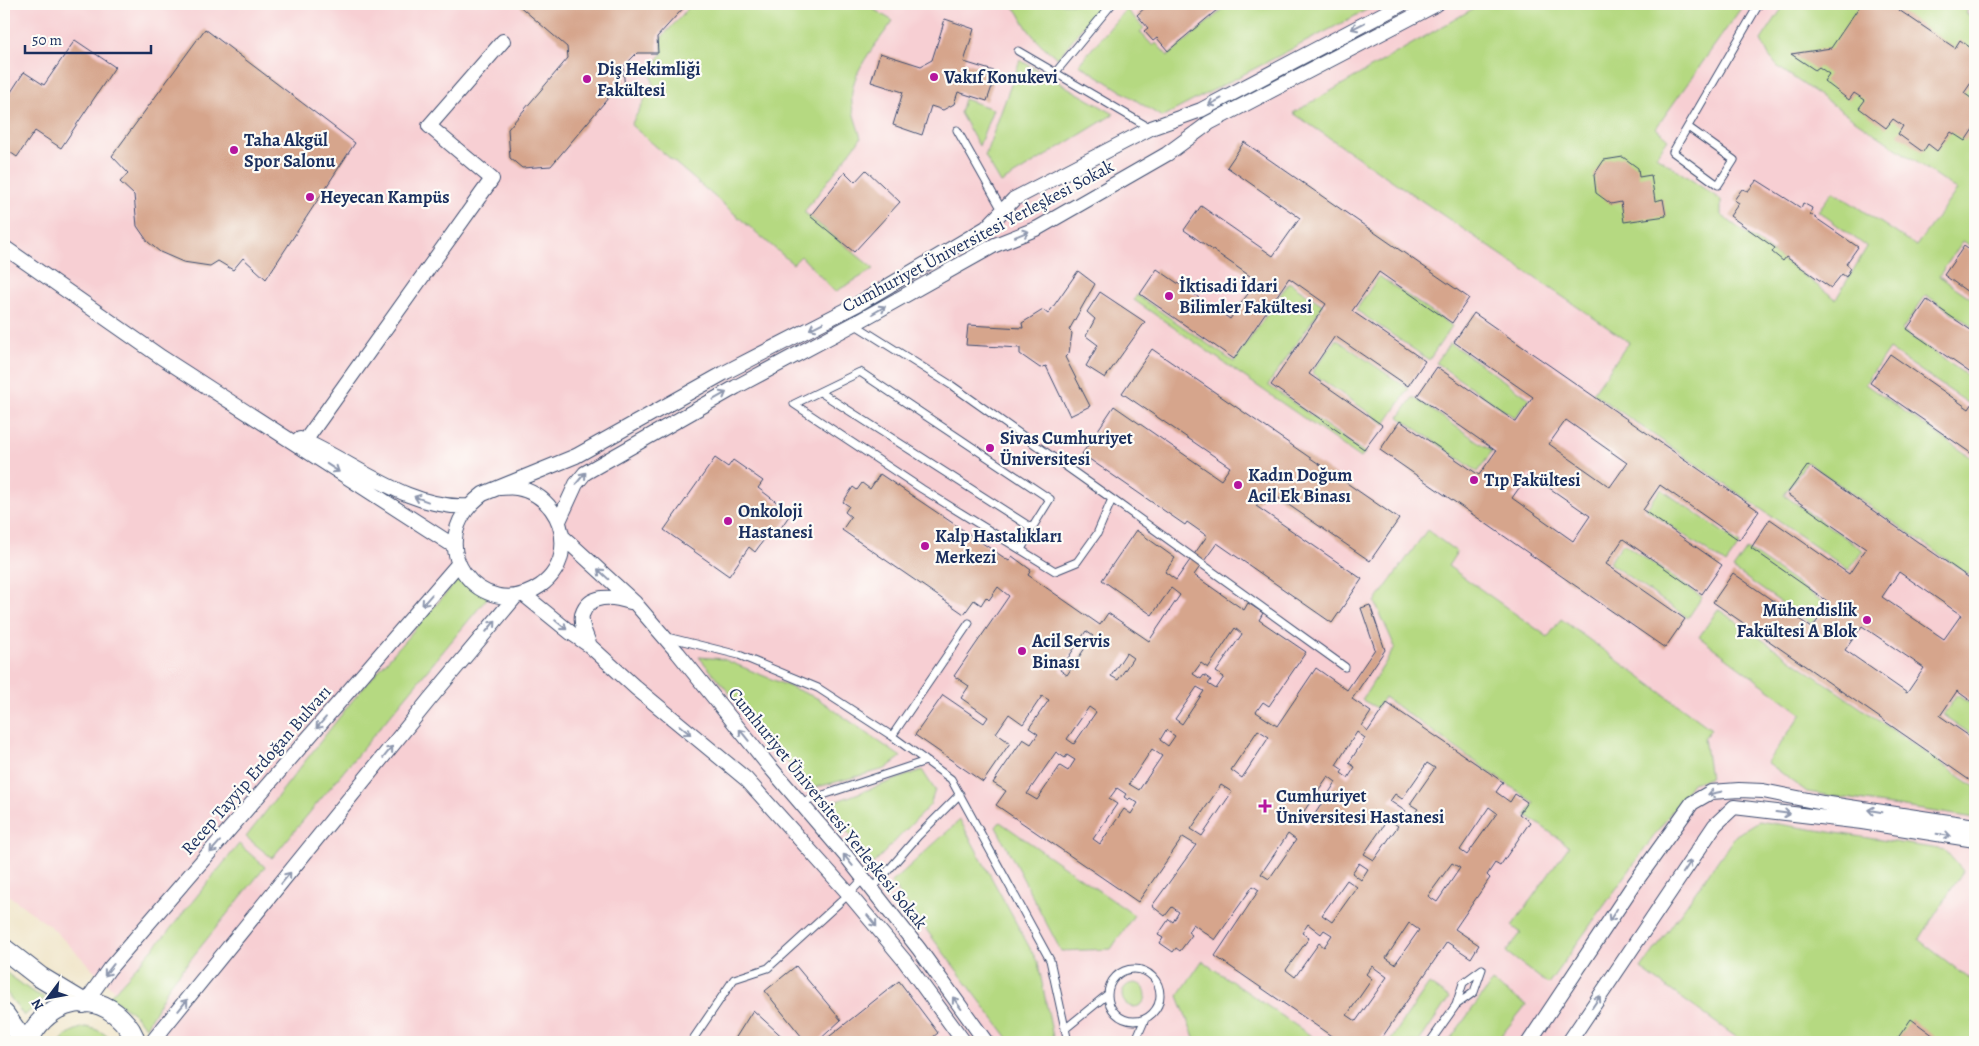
<svg xmlns="http://www.w3.org/2000/svg" width="1979" height="1046" font-family="Alegreya,serif">
<style>
.built{fill:#f7cfd3}
.green{fill:#b5d981;stroke:#688470}
.building{fill:#d6a58c;fill-rule:evenodd}
.lines{fill:none;stroke-linecap:round;stroke-linejoin:round}
.lane-casing{stroke:#3b4a6e;stroke-width:9}
.street-casing{stroke:#3b4a6e;stroke-width:16}
.secondary-casing{stroke:#3b4a6e;stroke-width:22}
.lane{stroke:#fff;stroke-width:7}
.street{stroke:#fff;stroke-width:14}
.secondary{stroke:#fff;stroke-width:20}
.oneway{stroke:#8d97ae}
.poi-dot{fill:#b5179e;stroke:#fdfcf7;stroke-width:2}
.labels{text-anchor:middle;stroke-width:4.5;stroke-linejoin:round;paint-order:stroke}
.poi-label{font-size:18px;font-weight:bold;fill:#1b2f5e;stroke:#fdfcf7;text-anchor:start}
.street-label{font-size:18px;fill:#1b2f5e;stroke:#fdfcf7}
</style>
<rect width="100%" height="100%" fill="#fdfcf7"/>
<filter id="ink" filterUnits="userSpaceOnUse"><feTurbulence type="fractalNoise" baseFrequency=".02" numOctaves="2"/><feDisplacementMap in="SourceGraphic" scale="10" xChannelSelector="R" yChannelSelector="G"/><feConvolveMatrix kernelMatrix="1 2 1 2 8 2 1 2 1" color-interpolation-filters="sRGB"/></filter>
<filter id="wash" filterUnits="userSpaceOnUse"><feTurbulence type="fractalNoise" baseFrequency=".0096" numOctaves="4" result="noise"/><feDisplacementMap in="SourceGraphic" scale="20" xChannelSelector="R" yChannelSelector="G"/><feGaussianBlur stdDeviation="1.12" result="paint"/><feColorMatrix in="noise" values="0 0 0 0 0 0 0 0 0 0 0 0 0 0 0 0 0 1.4 0 .05"/><feComposite in="paint" operator="in"/></filter>
<g filter="url(#wash)">
<rect width="100%" height="100%" fill="#f0e5c9"/>
<path class="built" d="M4,4H1975V1042H165L51,927L4,892Z"/>
<path class="green" d="M692,4H876L873,9L893,21C877,44 848,73 852,104C853,115 858,127 861,138L804,212L874,269L835,292L801,256L793,264L631,125L653,84L650,70L662,54V37Z
M1010,4H1101L1058,58C1045,49 1032,37 1024,23C1020,15 1018,10 1010,4Z
M1229,4H1378L1162,117L1079,64L1126,9L1144,28L1140,32L1153,46L1156,43L1168,56Z
M1481,4H1744L1656,128L1668,139L1656,156L1721,200V215L1836,299L1867,247L1818,211L1833,191L1916,246L1957,190L1778,67L1769,56L1761,40L1785,4L1970,5L1966,13L1975,20V249L1963,241L1939,276L1975,301V328L1926,295L1902,330L1975,381V393L1968,403L1889,349L1865,384L1975,460V579L1807,462L1784,495L1863,550L1849,570L1593,393L1629,342L1293,113Z
M1020,60L1114,114L1001,183L985,156Z
M964,99L993,109L979,146L960,113Z
M1379,276L1452,326L1429,360L1356,310Z
M1289,282L1323,305L1268,385L1365,453L1361,458L1134,300L1137,295L1234,362Z
M1336,339L1409,389L1385,424L1312,373Z
M1450,343L1529,398L1515,418L1436,363Z
M1413,397L1492,451L1478,472L1399,417Z
M1661,489L1740,544L1726,564L1646,509Z
M1427,530L1457,552L1448,566L1548,637L1561,619L1711,729L1704,738L1710,778L1692,783L1548,984L1506,952L1521,933L1512,926L1569,846L1526,815L1534,803L1394,704L1384,697L1377,708L1362,700L1395,647L1375,602Z
M1623,543L1702,597L1688,618L1609,563Z
M1747,549L1826,604L1812,624L1733,569Z
M462,575L488,597L272,858L246,837L352,701Z
M1718,609L1975,787V818L1807,792L1767,762L1802,714L1699,637Z
M699,657L723,659L817,698L901,757L885,769L810,789Z
M1957,695L1975,707V737L1943,715Z
M922,770L935,790L930,805L873,864L826,805Z
M960,820L1038,963L1054,1042H1011L891,883Z
M1759,821L1945,850L1963,871L1919,940L1975,983V1042H1743L1641,969L1736,835Z
M1000,822L1134,915L1111,949L1061,951L996,827Z
M239,844L265,867L169,986L146,1027L132,1012L109,997L167,933Z
M1202,961L1320,1042H1196L1178,996Z
M4,971L31,991L45,998L24,1016L4,989Z
M1492,982L1526,1005L1496,1042H1448Z
M1122 995a12 12 0 1 1 24 0a12 12 0 1 1-24 0Z
M1429,984L1449,998L1419,1042H1389Z
M85,1027C98,1029 105,1033 113,1042H60C67,1033 74,1030 85,1027Z"/>
<g id="blocks">
<path class="building" d="M517,4H603L608,8L611,4H687L657,37L658,53H637L623,67L625,90L614,91L551,166L522,168L510,158L508,129L568,58L567,47Z
M1149,4H1224L1168,51L1157,38L1153,41L1144,31L1148,28L1137,15Z
M1855,4H1890L1955,48L1960,40L1975,51V77L1964,93L1975,101V126L1965,141L1951,132L1937,151L1928,144L1923,152L1898,134L1903,126L1893,119L1886,128L1859,108L1865,100L1854,93L1849,100L1824,81L1829,74L1819,67L1815,70L1791,54L1831,48L1859,7Z
M945,19L974,29L964,62L997,72L987,101L958,92L954,104L943,110L931,106L922,135L893,125L903,92L871,82L880,53L921,66L932,60Z
M205,29L355,143L266,279L243,258L233,270L218,261L210,266L183,262L160,252L148,242L137,226L134,195L120,182L128,173L112,156Z
M75,40L115,67L61,148L35,131L17,157L4,148V87L11,92L24,72L44,85Z
M1244,142L1469,298L1452,323L1379,272L1352,311L1425,361L1408,386L1335,336L1309,374L1382,425L1364,449L1271,385L1326,304L1289,278L1234,359L1140,294L1157,269L1230,319L1257,281L1184,230L1201,206L1273,256L1300,218L1227,167Z
M1623,157L1638,168L1639,177L1651,175L1655,201L1663,199L1666,216L1624,222L1621,202L1611,204L1596,193L1594,175L1604,160Z
M866,170L900,202L854,252L810,216L845,172L855,182Z
M1757,180L1801,208L1803,203L1812,208L1810,214L1858,247L1846,264L1851,268L1846,277L1842,274L1831,288L1786,257L1783,261L1772,252L1775,248L1730,216L1739,203L1734,200L1742,189L1748,191Z
M1964,246L1975,254V297L1944,275Z
M1078,271L1095,284L1069,330L1072,333L1069,353L1065,357L1090,406L1070,416L1046,366L1040,368L1020,354V348L966,345L968,325L1023,328L1022,323L1043,310L1048,314Z
M1100,292L1145,322L1105,378L1086,366L1098,345L1086,336L1095,319L1087,312Z
M1927,300L1975,333V376L1907,329Z
M1474,313L1759,511L1739,540L1660,485L1643,510L1722,565L1702,594L1623,539L1606,564L1685,619L1665,648L1380,450L1400,421L1479,475L1496,451L1417,396L1437,367L1516,422L1533,397L1454,342ZM1566,420L1627,463L1610,487L1549,444ZM1529,474L1590,516L1573,541L1512,498Z
M1152,349L1399,519L1370,561L1267,490L1256,506L1362,579L1332,623L1217,543L1194,575L1244,610L1248,603L1263,613L1259,620L1306,652L1269,706L1263,702L1256,712L1277,726L1316,668L1347,690L1375,649L1361,608L1370,605L1385,650L1352,699L1371,712L1362,726L1368,731L1387,703L1503,782L1496,792L1510,802L1515,794L1527,802L1519,814L1530,822L1500,866L1495,863L1487,875L1490,878L1455,929L1479,945L1471,958L1447,942L1379,1042H1370L1367,1040L1365,1042H1340L1215,956L1259,890L1253,886L1215,940L1193,924L1188,932L1192,935L1180,951L1176,948L1173,952L1160,943L1163,938L1158,935L1169,919L1173,922L1179,912L1172,907L1165,916L1152,906L1196,845L1183,837L1138,902L996,805L1006,791L993,783L1023,739L1031,744L1038,734L1029,728L1049,700L1042,696L1023,724L1009,714L996,733L1010,743L983,782L915,735L943,695L984,723L988,717L961,698L969,686L954,676L1009,596L998,587L989,600L986,597L981,605L974,600L964,614L842,530L851,517L845,512L849,506L843,502L853,487L857,490L862,483L870,489L880,474L1009,561L1012,556L1031,570L1028,575L1100,625L1108,613L1149,641L1180,595L1171,588L1152,615L1102,580L1136,530L1175,558L1165,572L1176,580L1207,536L1187,522L1185,525L1082,454L1114,406L1221,480L1230,467L1122,393ZM1235,628L1242,634L1216,672L1224,677L1216,689L1208,684L1211,680L1204,675L1201,679L1193,674L1201,663L1208,668ZM1086,631L1093,636L1067,675L1060,670ZM1126,653L1133,658L1118,680L1111,676ZM1197,687L1204,691L1182,724L1175,719ZM1089,707L1096,712L1074,744L1067,739ZM1166,730L1175,736L1168,746L1160,740ZM1258,730L1269,737L1242,778L1231,770ZM1357,732L1365,738L1349,763L1355,767L1348,778L1341,773L1343,770L1336,765ZM1152,749L1162,756L1139,790L1129,784ZM1056,752L1065,758L1067,755L1075,760L1068,771L1060,766L1037,800L1027,794ZM1427,763L1435,768L1410,804L1418,809L1410,821L1403,815L1405,811L1390,801L1395,794L1402,799ZM1328,776L1336,782L1307,826L1298,820ZM1221,785L1232,792L1202,836L1191,829ZM1117,788L1126,794L1124,797L1128,800L1130,798L1138,803L1131,814L1124,809L1100,844L1093,839L1117,804L1109,799ZM1489,807L1497,813L1467,855L1460,850ZM1388,819L1398,826L1374,860L1364,854ZM1288,834L1296,840L1269,879L1261,874ZM1359,863L1368,869L1361,880L1352,873ZM1452,863L1460,868L1437,902L1428,896ZM1347,880L1357,887L1332,922L1322,915ZM1409,923L1419,930L1395,964L1386,958ZM1308,924L1321,934L1324,930L1332,935L1324,947L1319,943L1295,977L1286,970L1309,938L1302,933ZM1372,966L1387,977L1356,1021L1347,1015L1372,979L1366,974Z
M1890,354L1969,409L1975,400V456L1870,383Z
M715,458L728,467L733,460L763,481L758,488L791,513L774,538L768,534L755,552L749,547L729,576L664,530Z
M1808,465L1975,582V704L1957,691L1940,716L1975,740V784L1713,602L1733,573L1812,628L1830,603L1751,548L1770,519L1849,574L1866,549L1787,494ZM1899,572L1961,615L1944,639L1882,597ZM1862,626L1924,668L1907,693L1845,650Z
M796,966L841,1020L817,1042H806L765,991Z
M899,981L938,1033L927,1042H827L825,1040Z
M753,1010L788,1042H733Z
M1911,1019L1938,1039L1935,1042H1895Z"/>
</g>
</g>
<g filter="url(#ink)">
<use href="#blocks" fill-opacity="0" stroke="#3b4a6e" stroke-width="1"/>
<g class="lines">
<g class="lane-casing">
<path id="lane" d="M1018,51L1150,128
M1055,73L1112,4
M1688,127L1734,160L1718,185L1673,152L1759,4
M957,130L1002,210
M854,324L951,385L1112,499L1345,667
M820,392L1032,528
M794,404L922,489L1055,571L1077,562L1097,534L1112,499
M794,404L860,372L1050,499L1032,528L1021,550
M667,637L739,655L818,688L892,736L951,779L1050,960L1068,1042
M892,736L969,623
M799,803L926,761
M872,889L918,836L960,794
M1108 995a26 26 0 1 1 52 0a26 26 0 1 1-52 0Z
M1065,1029L1108,994
M691,1042L734,979L768,968L849,894L863,879
M1135,1042L1145,1019
M1430,1042L1456,1005L1463,983L1482,969L1474,992L1456,1005"/>
</g>
<g class="street-casing">
<path id="street" d="M4,247L161,357L454,546
M300,439C354,462 408,510 468,506
M305,441L492,179L429,126L503,41
M498,488C504,488 511,487 517,488C546,493 565,520 562,549C561,564 552,578 540,586C482,626 416,544 483,494L576,456L726,372L858,304L986,228L1014,199L1151,128L1201,110L1402,4
M559,521L576,484L585,473L736,387L854,324L995,245L1038,228L1167,154L1209,123L1437,4
M563,537L635,603L678,653L769,766L846,856L919,949L986,1042
M523,594L571,633L590,646L636,688L746,779L849,894L904,960L964,1042
M590,646C587,637 580,625 582,615C589,593 613,596 630,602
M85,1003L109,969L459,563
M152,1042L429,700L516,596
M1529,1042L1634,884L1692,803L1711,792L1739,790L1763,791L1823,803L1975,826
M1569,1042L1715,825L1734,807L1862,822L1975,840"/>
</g>
<g class="secondary-casing">
<path id="secondary" d="M4,949L40,977L83,1003
M4,1014L24,1042
M28,1042C42,1007 84,988 116,1014C124,1021 133,1031 135,1042"/>
</g>
<use href="#lane" class="lane"/>
<use href="#street" class="street"/>
<use href="#secondary" class="secondary"/>
</g>
<defs><path id="oneway-shaft" d="M-6 0H5M1.5-3L5.5 0L1.5 3" fill="none" stroke-width="1.6" stroke-linecap="round" stroke-linejoin="round" transform="scale(1.25)"/></defs>
<g class="oneway">
<use href="#oneway-shaft" transform="translate(1358 26) rotate(153)"/>
<use href="#oneway-shaft" transform="translate(1215 102) rotate(152)"/>
<use href="#oneway-shaft" transform="translate(1022 234) rotate(-22)"/>
<use href="#oneway-shaft" transform="translate(879 310) rotate(-30)"/>
<use href="#oneway-shaft" transform="translate(816 326) rotate(153)"/>
<use href="#oneway-shaft" transform="translate(720 396) rotate(-29)"/>
<use href="#oneway-shaft" transform="translate(333 468) rotate(33)"/>
<use href="#oneway-shaft" transform="translate(581 478) rotate(-50)"/>
<use href="#oneway-shaft" transform="translate(421 499) rotate(-160)"/>
<use href="#oneway-shaft" transform="translate(603 574) rotate(-137)"/>
<use href="#oneway-shaft" transform="translate(427 600) rotate(131)"/>
<use href="#oneway-shaft" transform="translate(561 625) rotate(39)"/>
<use href="#oneway-shaft" transform="translate(491 626) rotate(-50)"/>
<use href="#oneway-shaft" transform="translate(321 723) rotate(131)"/>
<use href="#oneway-shaft" transform="translate(685 730) rotate(40)"/>
<use href="#oneway-shaft" transform="translate(744 735) rotate(-129)"/>
<use href="#oneway-shaft" transform="translate(388 752) rotate(-51)"/>
<use href="#oneway-shaft" transform="translate(1715 793) rotate(168)"/>
<use href="#oneway-shaft" transform="translate(1875 811) rotate(-171)"/>
<use href="#oneway-shaft" transform="translate(1783 813) rotate(7)"/>
<use href="#oneway-shaft" transform="translate(1944 835) rotate(9)"/>
<use href="#oneway-shaft" transform="translate(215 847) rotate(131)"/>
<use href="#oneway-shaft" transform="translate(848 860) rotate(-129)"/>
<use href="#oneway-shaft" transform="translate(1687 867) rotate(-56)"/>
<use href="#oneway-shaft" transform="translate(286 878) rotate(-51)"/>
<use href="#oneway-shaft" transform="translate(1613 915) rotate(123)"/>
<use href="#oneway-shaft" transform="translate(872 921) rotate(51)"/>
<use href="#oneway-shaft" transform="translate(109 970) rotate(128)"/>
<use href="#oneway-shaft" transform="translate(1596 1002) rotate(-56)"/>
<use href="#oneway-shaft" transform="translate(957 1003) rotate(-126)"/>
<use href="#oneway-shaft" transform="translate(183 1005) rotate(-51)"/>
</g>
</g>
<g class="poi-dot">
<circle cx="934" cy="77" r="5"/>
<circle cx="587" cy="79" r="5"/>
<circle cx="234" cy="150" r="5"/>
<circle cx="310" cy="197" r="5"/>
<circle cx="1169" cy="296" r="5"/>
<circle cx="990" cy="448" r="5"/>
<circle cx="1474" cy="480" r="5"/>
<circle cx="1238" cy="485" r="5"/>
<circle cx="728" cy="521" r="5"/>
<circle cx="925" cy="546" r="5"/>
<circle cx="1867" cy="620" r="5"/>
<circle cx="1022" cy="651" r="5"/>
<path d="M1262.5 798.5h5v5h5v5h-5v5h-5v-5h-5v-5h5z"/>
</g>
<g class="labels">
<g class="poi-label">
<text x="597" y="75">Diş Hekimliği<tspan x="597" dy="21">Fakültesi</tspan></text>
<text x="944" y="83">Vakıf Konukevi</text>
<text x="244" y="146">Taha Akgül<tspan x="244" dy="21">Spor Salonu</tspan></text>
<text x="320" y="203">Heyecan Kampüs</text>
<text x="1179" y="292">İktisadi İdari<tspan x="1179" dy="21">Bilimler Fakültesi</tspan></text>
<text x="1000" y="444">Sivas Cumhuriyet<tspan x="1000" dy="21">Üniversitesi</tspan></text>
<text x="1248" y="481">Kadın Doğum<tspan x="1248" dy="21">Acil Ek Binası</tspan></text>
<text x="1484" y="486">Tıp Fakültesi</text>
<text x="738" y="517">Onkoloji<tspan x="738" dy="21">Hastanesi</tspan></text>
<text x="935" y="542">Kalp Hastalıkları<tspan x="935" dy="21">Merkezi</tspan></text>
<text x="1857" y="616" text-anchor="end">Mühendislik<tspan x="1857" dy="21">Fakültesi A Blok</tspan></text>
<text x="1032" y="647">Acil Servis<tspan x="1032" dy="21">Binası</tspan></text>
<text x="1276" y="802">Cumhuriyet<tspan x="1276" dy="21">Üniversitesi Hastanesi</tspan></text>
</g>
<g class="street-label">
<text transform="translate(978 236) rotate(-28)" y="6">Cumhuriyet Üniversitesi Yerleşkesi Sokak</text>
<text transform="translate(256 770) rotate(-49)" y="6">Recep Tayyip Erdoğan Bulvarı</text>
<text transform="translate(828 808) rotate(51)" y="6">Cumhuriyet Üniversitesi Yerleşkesi Sokak</text>
</g>
</g>
<rect width="1979" height="1046" fill="none" stroke="#fdfcf7" stroke-width="20"/>
<g transform="translate(48 998) rotate(238)" stroke="#fdfcf7" stroke-width="4" paint-order="stroke">
<path d="M0-4L9 19L0 12L-9 19Z" fill="#1b2f5e"/>
<text y="-8" font-size="14" font-weight="bold" text-anchor="middle" fill="#1b2f5e">N</text>
</g>
<path d="M25 45v8h126v-8" fill="none" stroke="#1b2f5e" stroke-width="2.5"/>
<text x="32" y="45" font-size="15" fill="#1b2f5e" stroke="#fdfcf7" stroke-width="4" paint-order="stroke">50 m</text>
</svg>
